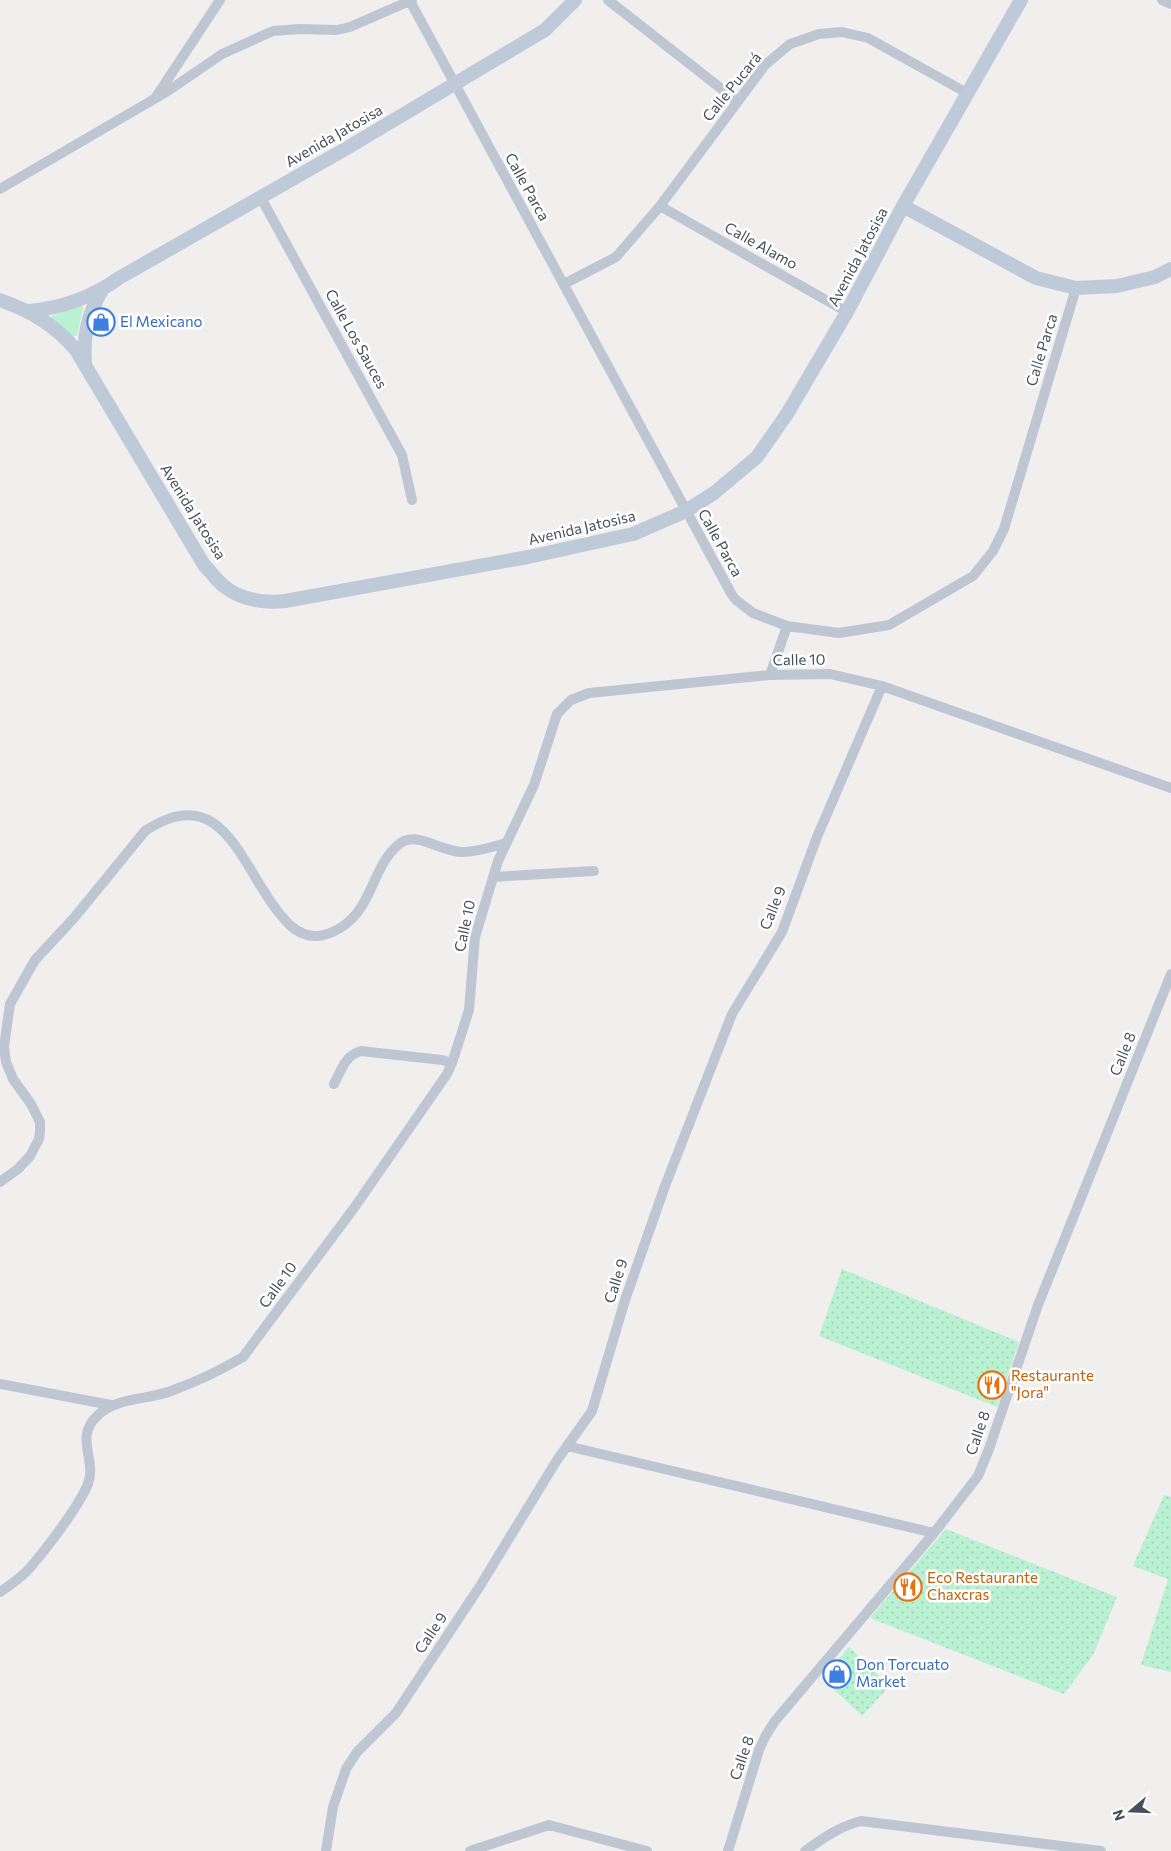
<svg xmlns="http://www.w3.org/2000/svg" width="1171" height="1851" font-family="Commissioner,sans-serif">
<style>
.green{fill:#baf1d2}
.park{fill:url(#park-dots)}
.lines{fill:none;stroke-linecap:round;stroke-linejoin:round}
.street{stroke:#bec7d1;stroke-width:10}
.secondary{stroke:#bfcad8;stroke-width:14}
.labels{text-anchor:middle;stroke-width:5;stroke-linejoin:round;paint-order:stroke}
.street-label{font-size:15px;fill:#45505c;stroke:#fff}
.shop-label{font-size:15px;fill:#366cbe;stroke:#fff;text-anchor:start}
.food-label{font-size:15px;fill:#c56008;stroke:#fff;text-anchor:start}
</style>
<defs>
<pattern id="park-dots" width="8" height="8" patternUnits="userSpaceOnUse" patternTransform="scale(1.25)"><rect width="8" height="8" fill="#baf1d2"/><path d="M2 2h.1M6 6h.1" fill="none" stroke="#a1d0b7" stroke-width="1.8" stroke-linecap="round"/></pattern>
</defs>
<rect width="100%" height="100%" fill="#f1eeee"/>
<path class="green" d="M78,306H82L83,308L77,336H73L50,317Z"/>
<path class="park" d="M842,1269L1019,1342L997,1407L819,1336Z
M1164,1495L1171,1497V1672L1141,1665L1168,1579L1133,1566Z
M946,1529L1117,1597L1093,1655L1064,1694L870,1618Z
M849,1647L890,1686L862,1716L822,1678Z"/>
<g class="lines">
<path class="street" d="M608,0L737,101
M1162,0L1171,4
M410,1L732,595L736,600L753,613L787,626L839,633L889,625L973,576L993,551L1004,529L1076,288
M156,97L220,0
M0,189L168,91L222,54L273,31L299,29L337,30L350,27L412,0
M261,198L402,455L412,500
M660,206L847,312
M564,284L616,257L660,206L765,65L790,44L819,34L842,32L868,38L967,93
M770,675L787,626
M493,877L594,871
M334,1084C341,1071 345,1055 361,1051L442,1060L452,1063
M0,1182L18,1169L30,1156L39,1139L40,1131V1122L31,1104L13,1079L6,1062L4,1047L10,1004L35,960L74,918L145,831C220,781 239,860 276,909C284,919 291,929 304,934C323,941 345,928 357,913C373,893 377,863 398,845C416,829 440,852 462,852C477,852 492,847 506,843
M0,1384L111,1405
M567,1446L934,1533
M0,1592C9,1586 19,1579 27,1571C44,1552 78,1508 88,1484C97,1459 74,1438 97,1416C115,1397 148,1400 171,1391C196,1382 221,1370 243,1357L354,1208L447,1074L452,1063L469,1010L475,937L498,861L534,785L557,714L571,700L589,693L770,675L830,674L882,686L1171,788
M326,1851L333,1807L346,1769L357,1752L396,1713L480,1586L557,1460L592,1411L625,1300L665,1186L732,1014L782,932L817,837L882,686
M470,1851L549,1825L647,1851
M728,1851L759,1750L766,1735L775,1721L934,1533L978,1476L989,1449L1038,1305L1171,974
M805,1851C822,1839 840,1826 861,1821L1101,1851"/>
<path class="secondary" d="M903,206L1036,278L1076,288L1117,286L1155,277L1171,269
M0,300C31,311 55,325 76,350L204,565C211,572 217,581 225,587C242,600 265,603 285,601L528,557L633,534L686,511L714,493L757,457L787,414L847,312L903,206L1021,0
M29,311C63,308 91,298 119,278L347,148L545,30L575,0
M85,363C83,335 88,314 102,290"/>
</g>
<defs>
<g id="shop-ring" transform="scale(1.4375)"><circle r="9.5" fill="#fff" stroke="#3f7fe0" stroke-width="1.5"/><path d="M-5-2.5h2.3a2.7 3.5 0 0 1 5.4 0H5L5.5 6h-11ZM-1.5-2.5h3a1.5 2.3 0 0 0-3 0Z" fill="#3f7fe0"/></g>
<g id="restaurant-ring" transform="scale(1.4375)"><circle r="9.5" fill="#fff" stroke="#e8710a" stroke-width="1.5"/><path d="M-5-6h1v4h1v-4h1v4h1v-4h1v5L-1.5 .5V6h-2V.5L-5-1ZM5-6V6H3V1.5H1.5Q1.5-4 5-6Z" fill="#e8710a"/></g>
</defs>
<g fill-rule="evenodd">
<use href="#shop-ring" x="101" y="322"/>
<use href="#restaurant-ring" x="992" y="1385"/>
<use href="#restaurant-ring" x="908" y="1587"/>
<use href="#shop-ring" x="837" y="1674"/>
</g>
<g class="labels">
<g class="street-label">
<text transform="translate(732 87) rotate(-51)" y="5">Calle Pucará</text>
<text transform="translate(334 136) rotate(-30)" y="5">Avenida Jatosisa</text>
<text transform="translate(527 187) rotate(61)" y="5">Calle Parca</text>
<text transform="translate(761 246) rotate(29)" y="5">Calle Alamo</text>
<text transform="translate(858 257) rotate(-62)" y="5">Avenida Jatosisa</text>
<text transform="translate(356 339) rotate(61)" y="5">Calle Los Sauces</text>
<text transform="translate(1042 350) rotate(-73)" y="5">Calle Parca</text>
<text transform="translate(193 512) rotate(58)" y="5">Avenida Jatosisa</text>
<text transform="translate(582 528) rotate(-13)" y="5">Avenida Jatosisa</text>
<text transform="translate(720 543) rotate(61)" y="5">Calle Parca</text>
<text transform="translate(799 660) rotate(-1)" y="5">Calle 10</text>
<text transform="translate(773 908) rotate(-68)" y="5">Calle 9</text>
<text transform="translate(465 926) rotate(-78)" y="5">Calle 10</text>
<text transform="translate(1123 1054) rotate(-68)" y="5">Calle 8</text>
<text transform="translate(616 1281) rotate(-72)" y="5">Calle 9</text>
<text transform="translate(278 1285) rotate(-54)" y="5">Calle 10</text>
<text transform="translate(978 1433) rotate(-71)" y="5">Calle 8</text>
<text transform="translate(431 1633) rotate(-56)" y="5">Calle 9</text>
<text transform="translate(742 1758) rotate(-71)" y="5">Calle 8</text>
</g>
<g class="shop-label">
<text x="120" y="327">El Mexicano</text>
<text x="856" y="1670">Don Torcuato<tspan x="856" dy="17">Market</tspan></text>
</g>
<g class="food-label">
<text x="1011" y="1381">Restaurante<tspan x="1011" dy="17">"Jora"</tspan></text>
<text x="927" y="1583">Eco Restaurante<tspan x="927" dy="17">Chaxcras</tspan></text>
</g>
</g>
<g transform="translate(1131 1811) rotate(251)" stroke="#ffffff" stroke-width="4" paint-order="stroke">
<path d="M0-4L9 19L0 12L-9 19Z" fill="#45505c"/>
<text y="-8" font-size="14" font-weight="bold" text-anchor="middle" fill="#45505c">N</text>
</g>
</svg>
